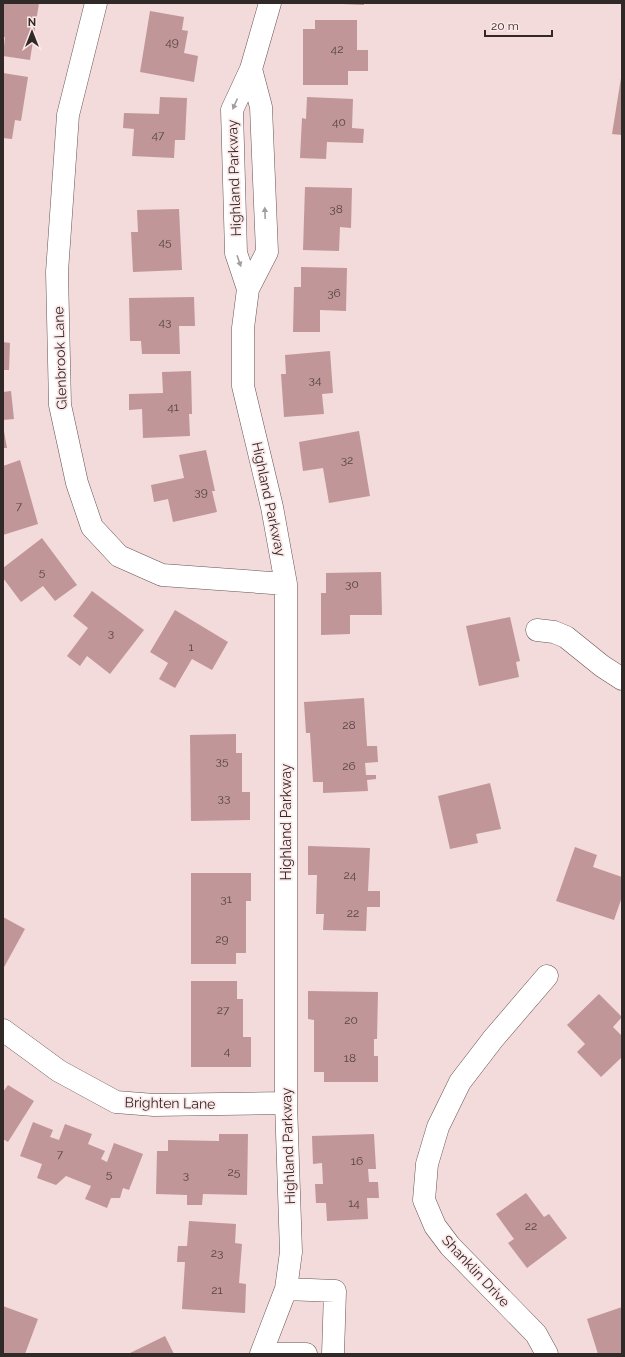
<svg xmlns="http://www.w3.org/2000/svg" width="625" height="1357" font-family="Raleway,sans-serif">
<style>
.building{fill:#c19698}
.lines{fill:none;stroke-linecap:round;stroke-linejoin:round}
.minor-casing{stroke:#685354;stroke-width:23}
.minor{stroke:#fff;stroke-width:22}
.oneway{fill:#a29e9e}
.labels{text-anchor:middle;stroke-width:3.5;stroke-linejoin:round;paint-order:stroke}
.number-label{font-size:12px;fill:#544}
.street-label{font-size:14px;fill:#312828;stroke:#fde9e9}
</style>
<rect width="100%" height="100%" fill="#f3dadb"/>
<path class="building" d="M3,3H39L30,60L3,56L5,37H3Z
M342,3H364V5L342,4Z
M150,11L184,17L182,30L188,31L184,53L198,56L194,82L140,72Z
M315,20H357V50H368V71H348V85H303V29H315Z
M3,73L28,77L21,121L15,120L12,139L3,138Z
M621,78H622V135L612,134Z
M160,97L187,98L185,140H175L174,158L132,156L134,129L123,128L124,113L159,114Z
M307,97L353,99L352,128L364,129L363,143L327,142L326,159L300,158L302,118L306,119Z
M305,187L352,188L351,228L340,227L339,251L303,250Z
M179,209L182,270L133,272L131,232H138L137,210Z
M301,267L347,268L346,311L320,310V332H293L294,287H301Z
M194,297L195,326H179L180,354H142L141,341H130L129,298Z
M3,342L10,343L9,370H3Z
M330,351L333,393L322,394L324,414L284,417L281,374H286L285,355Z
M191,371L192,414H189L190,436L143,438L142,409L129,410V394L163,393L162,372Z
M11,391L14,419L3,420V392Z
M3,426L7,448H3Z
M359,431L370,496L329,503L323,468L303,471L299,442Z
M206,450L215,491H212L217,512L173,522L168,499L154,502L151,485L184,478L179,455Z
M20,460L38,524L3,535V466Z
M42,538L77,585L55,601L43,586L21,602L3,578V568Z
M381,572L382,615H350V634L321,635V593H326V573Z
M92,591L144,630L110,674L87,656L80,666L67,656L88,628L73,616Z
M175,610L228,642L212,670L192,659L175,688L159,679L168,663L150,652Z
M510,617L520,661L516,662L519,677L479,686L466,626Z
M364,698L367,746H377L378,762L365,763L366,775H376V779L367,780L368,791L323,793V782H313L310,733H306L304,702Z
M236,734V753H242V792H250V820L191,821L190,735Z
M490,783L501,829L476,834L478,843L450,849L438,796Z
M308,846L370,848L368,891H380V907H367L366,931L323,930L324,914H316L317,875H308Z
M575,847L597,855L593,867L622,877V897L614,920L556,901Z
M191,873H251V901H246V953H236V964H191Z
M3,917L25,929L3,969Z
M191,981H237V999H243V1037H251V1067H191Z
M308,991L378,992L377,1039H374V1056H378V1082H324V1072H314V1020L308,1019Z
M599,994L622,1017L613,1027L622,1036V1057L601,1077L577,1052L585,1044L567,1025Z
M8,1085L34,1101L8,1142L3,1139V1092Z
M33,1122L53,1130L50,1137L59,1140L65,1124L92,1134L88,1144L105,1151L101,1159L107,1162L114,1143L143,1154L129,1190L123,1188L120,1198H111L107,1208L85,1199L91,1186L66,1176L56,1185L37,1178L42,1164L20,1156Z
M219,1134H248L247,1195L203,1194L202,1205H187V1195L156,1194L157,1151H168V1140L219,1141Z
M374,1134L376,1169H368L369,1182H378L379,1198H367L368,1219L327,1221L326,1203H316L315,1184H323L322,1163L313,1164L312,1136Z
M526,1193L544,1217L549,1214L567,1238L527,1268L508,1243L514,1239L496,1214Z
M189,1221L236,1224L235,1243L242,1244L239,1283L246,1284L245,1313L182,1309L185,1262H177L178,1246H187Z
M3,1306L38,1319L25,1354H3Z
M622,1307V1354H598L587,1319Z
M165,1336L174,1354H128Z"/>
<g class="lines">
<g class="minor-casing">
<path id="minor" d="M96,3L68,115L57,272L60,405L77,483L92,527L119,556L162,575L286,584
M251,69L261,107L267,252L248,289L243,328V386L272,507L286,584V1103L291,1252L286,1289L261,1354
M248,289L236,253L232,110L251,69L270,3
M537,630L554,632L566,637L602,666L622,679
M547,976L493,1039L460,1082L438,1127L427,1164L424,1200L435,1226L450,1246L536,1334L547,1354
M3,1030L59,1071L116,1102L154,1105L286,1103
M286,1289L335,1291L333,1354
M261,1354H306"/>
</g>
<use href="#minor" class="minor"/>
</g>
<defs><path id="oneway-solid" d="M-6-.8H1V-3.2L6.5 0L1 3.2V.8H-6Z"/></defs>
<g class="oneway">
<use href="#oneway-solid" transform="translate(235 104) rotate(114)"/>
<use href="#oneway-solid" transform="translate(265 213) rotate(-92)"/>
<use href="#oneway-solid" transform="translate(239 261) rotate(71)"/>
</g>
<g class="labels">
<g class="number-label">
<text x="172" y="46">49</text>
<text x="337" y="53">42</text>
<text x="339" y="126">40</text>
<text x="158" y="139">47</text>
<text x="336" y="213">38</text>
<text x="165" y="246">45</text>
<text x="334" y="297">36</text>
<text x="165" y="326">43</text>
<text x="315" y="384">34</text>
<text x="173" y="411">41</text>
<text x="347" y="464">32</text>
<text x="201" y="496">39</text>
<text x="19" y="510">7</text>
<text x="42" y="576">5</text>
<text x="352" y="588">30</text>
<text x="111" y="637">3</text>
<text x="191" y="651">1</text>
<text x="349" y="729">28</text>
<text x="222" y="765">35</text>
<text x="349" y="770">26</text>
<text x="224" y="802">33</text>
<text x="350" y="879">24</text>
<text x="226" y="903">31</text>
<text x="353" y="917">22</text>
<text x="222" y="943">29</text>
<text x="223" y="1014">27</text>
<text x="351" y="1024">20</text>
<text x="227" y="1055">4</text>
<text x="350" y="1062">18</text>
<text x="60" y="1158">7</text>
<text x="357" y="1165">16</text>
<text x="234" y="1176">25</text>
<text x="109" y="1178">5</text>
<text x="186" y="1179">3</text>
<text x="354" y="1207">14</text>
<text x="531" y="1230">22</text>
<text x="217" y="1257">23</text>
<text x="217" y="1294">21</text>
</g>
<g class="street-label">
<text transform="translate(234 178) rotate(-92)" y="5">Highland Parkway</text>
<text transform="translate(60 358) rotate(-92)" y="5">Glenbrook Lane</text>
<text transform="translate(269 499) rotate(78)" y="5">Highland Parkway</text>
<text transform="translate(286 822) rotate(-90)" y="5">Highland Parkway</text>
<text transform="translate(170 1103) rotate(1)" y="5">Brighten Lane</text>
<text transform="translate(288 1146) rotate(-92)" y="5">Highland Parkway</text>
<text transform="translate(476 1271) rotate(47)" y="5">Shanklin Drive</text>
</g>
</g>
<rect width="625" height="1357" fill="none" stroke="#312828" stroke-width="8"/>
<g transform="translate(32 32)" stroke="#fde9e9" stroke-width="3" paint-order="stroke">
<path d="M0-3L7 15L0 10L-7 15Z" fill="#312828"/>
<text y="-6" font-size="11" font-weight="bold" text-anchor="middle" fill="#312828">N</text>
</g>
<path d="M485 30v6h67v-6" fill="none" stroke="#312828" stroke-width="2"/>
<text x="491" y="30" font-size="12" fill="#312828" stroke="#fde9e9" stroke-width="3" paint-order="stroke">20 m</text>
</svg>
